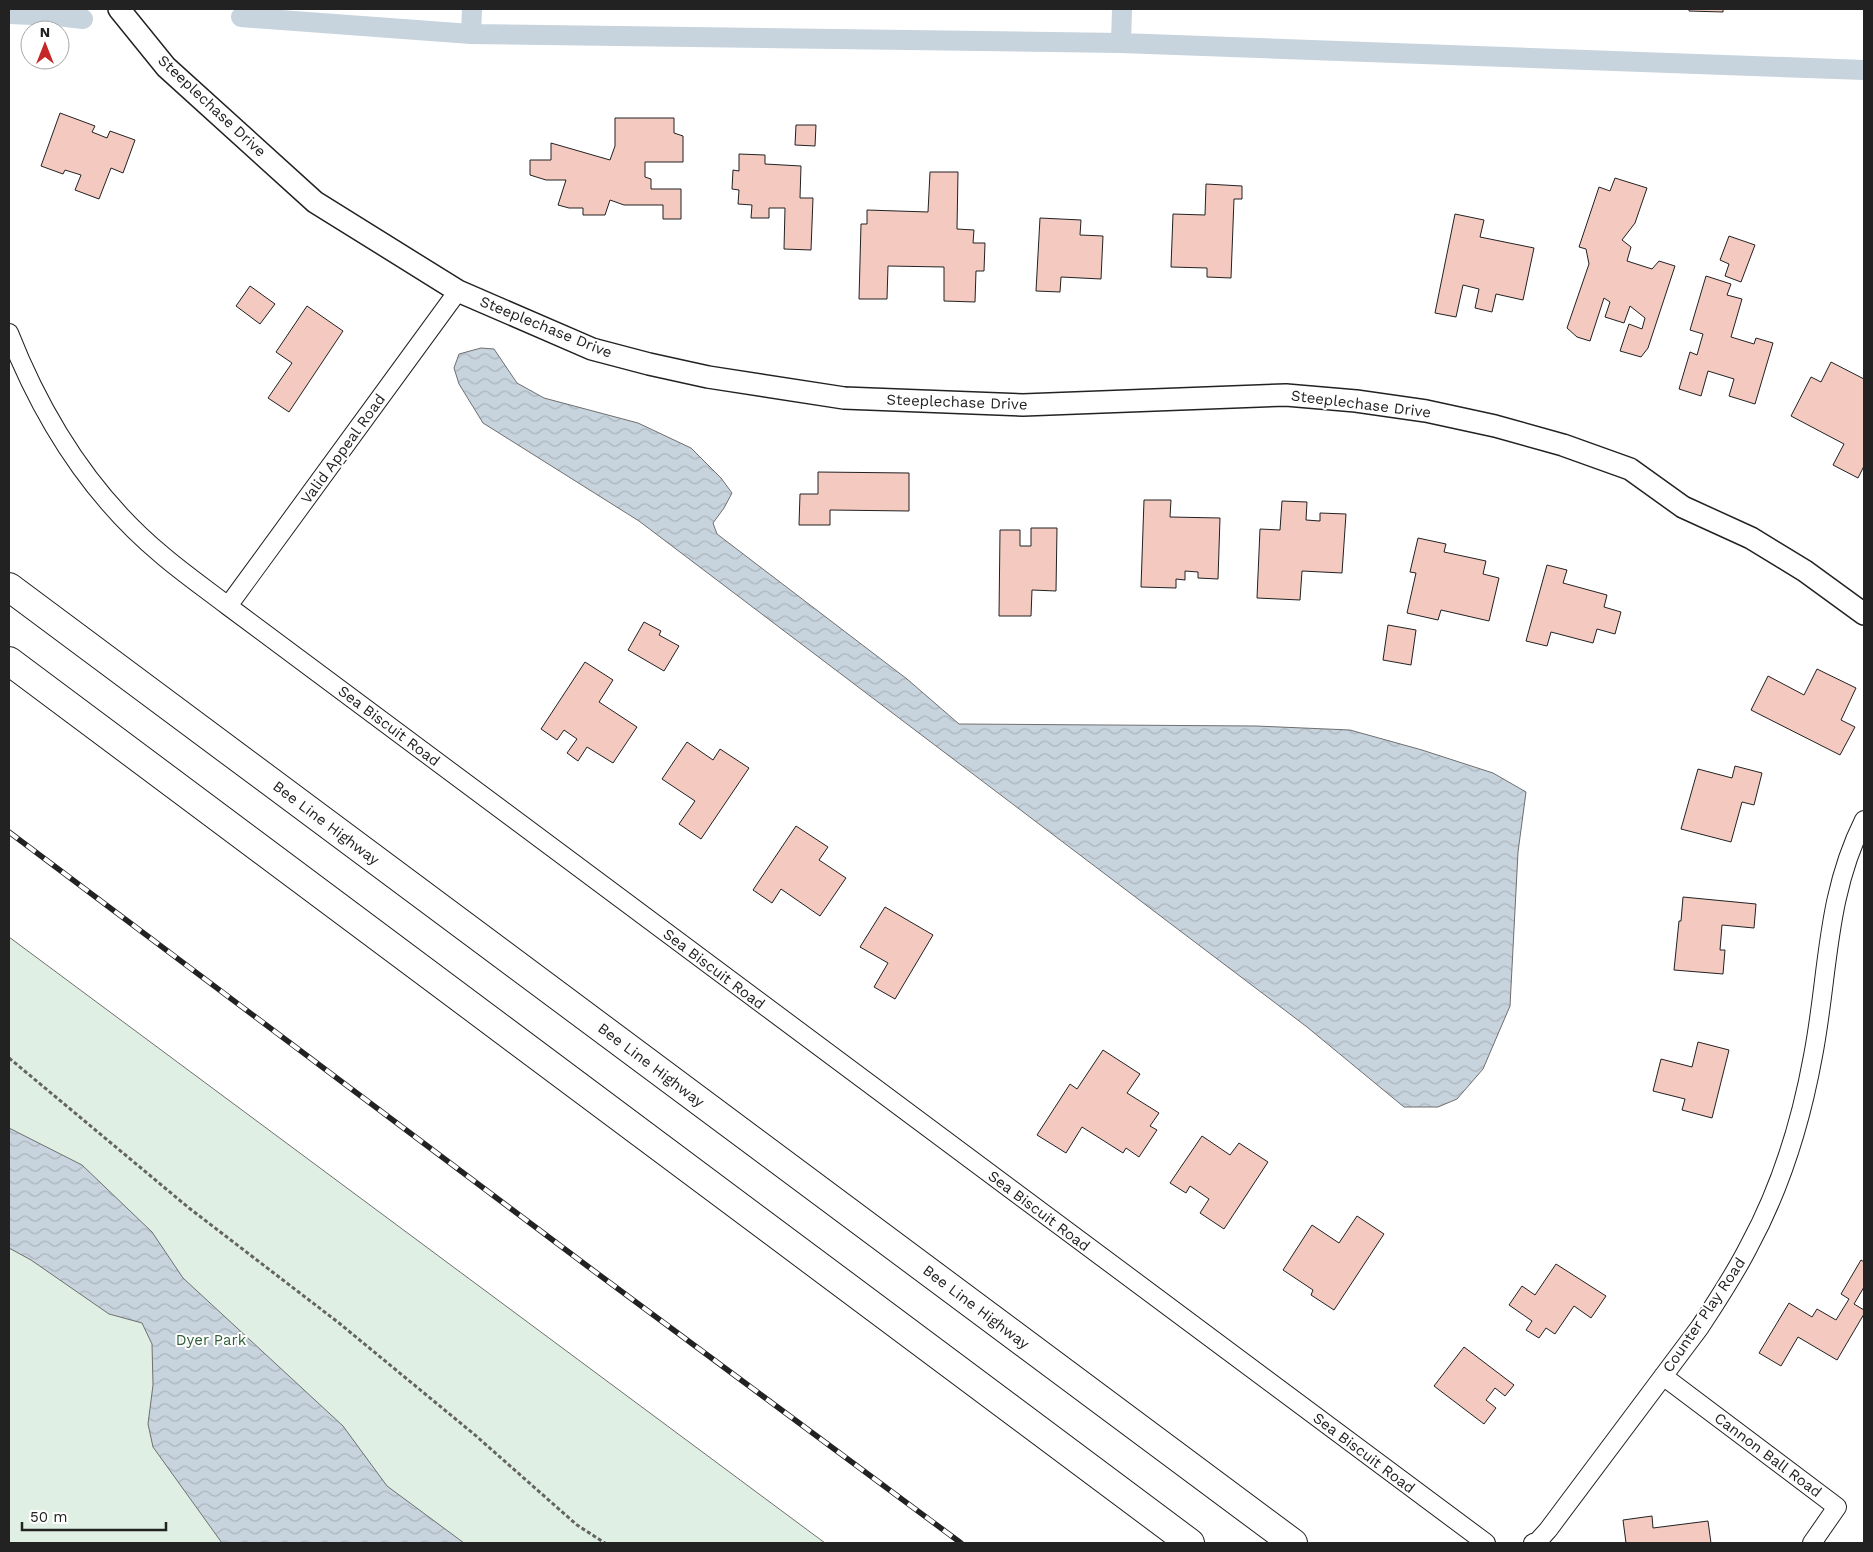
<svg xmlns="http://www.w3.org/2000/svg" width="1873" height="1552" font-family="'Work Sans',sans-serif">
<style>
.park{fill:#e0efe3;stroke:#6f6f6f}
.water{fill:url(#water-waves);stroke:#6f6f6f}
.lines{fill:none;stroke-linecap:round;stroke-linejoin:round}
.canal{stroke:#c7d3dd;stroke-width:20}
.building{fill:#f3c9c0;stroke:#222}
.minor-casing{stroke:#222;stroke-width:20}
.tertiary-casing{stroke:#222;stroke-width:24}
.trunk-casing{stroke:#222;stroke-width:30}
.path{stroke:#646464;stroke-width:3;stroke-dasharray:4 2.5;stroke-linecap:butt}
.minor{stroke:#fff;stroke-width:18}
.tertiary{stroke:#fff;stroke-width:21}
.trunk{stroke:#fff;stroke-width:28}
.rail-casing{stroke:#222;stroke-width:5.5}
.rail{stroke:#fff;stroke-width:4;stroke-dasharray:11;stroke-linecap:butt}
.labels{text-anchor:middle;stroke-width:4;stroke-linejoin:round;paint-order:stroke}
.street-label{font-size:15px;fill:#222;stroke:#fff}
.park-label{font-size:15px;fill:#2f5e38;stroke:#fff}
</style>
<defs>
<pattern id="water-waves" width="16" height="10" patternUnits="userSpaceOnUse" patternTransform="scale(1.25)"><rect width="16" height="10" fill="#c7d3dd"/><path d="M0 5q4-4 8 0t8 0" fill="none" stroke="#abb5bd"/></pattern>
</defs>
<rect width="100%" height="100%" fill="#fff"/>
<path class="park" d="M9,937L825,1543H9Z"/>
<path class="water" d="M481,348L494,349L517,383L544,398L638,423L691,448L721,478L732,493L724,508L713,523L717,534L907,679L959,724L1256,726L1350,730L1422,750L1493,773L1526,792L1518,852L1510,1006L1483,1069L1457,1099L1438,1107H1404L1307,1027L639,521L483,423L459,384L454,368L459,354Z
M9,1128L82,1165L152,1232L183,1278L343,1426L387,1486L464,1543H222L153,1447L148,1424L153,1385L152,1344L142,1323L109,1314L31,1260L9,1248Z"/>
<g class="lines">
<path class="canal" d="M9,14L57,16L83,19
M241,17L471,34L1121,43L1864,70
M471,34L472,9
M1121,43L1122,9"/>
</g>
<path class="building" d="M1689,9H1723V12L1689,11Z
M60,113L95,126L92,132L107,138L110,131L135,140L123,173L111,168L99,199L75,190L81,175L65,170L63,174L41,166Z
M615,118H674V133L683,136V162H645V177L651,179V189H681V219H663V205H624L610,200L605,215H583V208H569L558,205L566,180H546L530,175V160H551V143L610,160L615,146Z
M796,125H816L815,146L795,145Z
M739,154L765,155V164L801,166L800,198H813L811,250L784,249L785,208H769V218H751L752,205L738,204L739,190L732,189L733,170L739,171Z
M930,172H958L957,229L974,230L973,243H985L984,271H976L975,302L944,301V267L888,266L887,299H859L861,224H867V210L928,212Z
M1615,178L1647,188L1635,223L1622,240L1631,247L1627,261L1652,269L1659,261L1675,266L1648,348L1641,357L1620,351L1629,324L1642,329L1645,318L1630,306L1624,323L1605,317L1610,302L1604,298L1590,341L1577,337L1567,328L1589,264L1586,249L1579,247L1599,187L1610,191Z
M1206,184L1242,186V199H1234L1231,278L1207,277V268L1171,267L1173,214L1205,215Z
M1455,214L1484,220L1480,237L1534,248L1523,300L1496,294L1492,312L1475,308L1479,289L1463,285L1456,317L1435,313Z
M1040,218L1081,220L1080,235L1103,236L1101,279L1061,277L1060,292L1036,291Z
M1729,236L1755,245L1741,282L1725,276L1729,264L1720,260Z
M1706,276L1731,284L1727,295L1742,299L1731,337L1754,344L1756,338L1773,343L1755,404L1729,396L1734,379L1708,371L1701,396L1679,389L1690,352L1697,355L1703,334L1690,330Z
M250,286L275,304L260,324L236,306Z
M307,306L343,331L289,412L268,398L292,363L276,352Z
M1831,362L1864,379V466L1858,478L1833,465L1844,444L1791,416L1811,377L1821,382Z
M818,472L909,473V511L830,510V525H799L800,494H818Z
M1144,500H1171L1170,517L1220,518L1218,579L1198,578V572L1185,571V580L1176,579V588L1141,587Z
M1282,501L1307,502L1306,520L1320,521V513L1346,514L1342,573L1302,571L1300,600L1257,598L1260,529L1280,530Z
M1031,528H1057L1056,591L1032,590L1031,616H999L1000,530H1020V546H1031Z
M1418,538L1446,544L1444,552L1486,561L1483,574L1499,578L1489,621L1441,610L1438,620L1407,613L1416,573L1410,572Z
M1547,565L1567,570L1563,583L1607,595L1604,607L1621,612L1615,634L1597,629L1593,643L1551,632L1547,646L1526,641Z
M644,622L661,631L659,635L679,646L664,671L628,650Z
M1388,625L1416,630L1411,665L1383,660Z
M585,662L613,680L599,702L637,727L613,763L587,747L578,761L567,753L577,739L564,730L557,740L541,729Z
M1817,669L1856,688L1841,720L1855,727L1840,755L1751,710L1768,676L1804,695Z
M687,742L713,760L720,749L749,768L701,839L679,824L695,801L662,779Z
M1735,766L1762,773L1754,805L1742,802L1731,842L1681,829L1698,769L1732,778Z
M796,826L828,847L819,860L846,878L820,916L781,889L772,903L753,890Z
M1683,897L1756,904L1754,928L1722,925L1720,950H1725L1723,974L1674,970L1679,921H1681Z
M885,907L933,935L895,999L874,987L888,963L860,947Z
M1698,1042L1729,1050L1712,1118L1682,1110L1685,1099L1653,1091L1661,1059L1692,1067Z
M1103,1050L1140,1074L1127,1093L1159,1113L1150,1126L1157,1130L1139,1157L1126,1148L1123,1153L1082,1127L1066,1153L1037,1135L1070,1084L1077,1089Z
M1202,1136L1230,1155L1239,1143L1268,1162L1224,1229L1200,1213L1209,1199L1190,1186L1186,1193L1170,1183Z
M1357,1216L1384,1234L1334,1310L1311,1295L1313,1290L1283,1270L1312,1225L1339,1243Z
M1861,1260L1864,1262V1287L1854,1304L1864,1310V1314L1837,1360L1798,1337L1781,1366L1759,1353L1789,1303L1812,1317L1817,1309L1836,1320L1849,1299L1841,1294Z
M1556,1264L1606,1296L1591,1318L1574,1306L1555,1334L1546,1328L1539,1338L1526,1330L1532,1321L1509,1305L1522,1286L1535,1295Z
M1464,1347L1514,1385L1505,1396L1495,1388L1486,1400L1496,1408L1484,1424L1434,1386Z
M1652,1516L1653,1528L1708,1521L1711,1543H1626L1623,1520Z"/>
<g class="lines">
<g class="minor-casing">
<path id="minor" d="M9,333C42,417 91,496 162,555C183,573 206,589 228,606L1486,1543
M228,606L458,291
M1663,1376L1837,1507L1812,1543
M1533,1543L1538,1541L1548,1530L1700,1327C1717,1301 1735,1274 1749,1246C1781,1187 1801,1122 1813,1056C1829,973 1825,898 1864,820"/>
</g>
<g class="tertiary-casing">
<path id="tertiary" d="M119,9L166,67L315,202L458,291L592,349L649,364L708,377L844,398L1023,405L1286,395L1356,401L1426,411L1495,426L1563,445L1630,469L1683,507L1751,538L1805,571L1864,614"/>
</g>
<g class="trunk-casing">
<path id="trunk" d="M9,587L1293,1543
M9,661L1190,1543"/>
</g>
<path class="path" d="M9,1058L189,1208L339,1323L475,1435L577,1525L605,1543"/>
<use href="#minor" class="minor"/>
<use href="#tertiary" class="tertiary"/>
<use href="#trunk" class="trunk"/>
<g class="rail-casing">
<path id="rail" d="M9,832L590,1268L961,1543"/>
</g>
<use href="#rail" class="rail"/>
</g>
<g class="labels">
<g class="street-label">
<text transform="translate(212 106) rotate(43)" y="5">Steeplechase Drive</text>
<text transform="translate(546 327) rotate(22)" y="5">Steeplechase Drive</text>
<text transform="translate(957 402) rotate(2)" y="5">Steeplechase Drive</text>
<text transform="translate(1361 404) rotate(7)" y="5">Steeplechase Drive</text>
<text transform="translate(343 449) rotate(-54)" y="5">Valid Appeal Road</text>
<text transform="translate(389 726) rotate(37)" y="5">Sea Biscuit Road</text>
<text transform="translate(326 823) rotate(37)" y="5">Bee Line Highway</text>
<text transform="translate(714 969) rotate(37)" y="5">Sea Biscuit Road</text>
<text transform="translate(651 1065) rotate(37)" y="5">Bee Line Highway</text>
<text transform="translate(1039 1211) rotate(37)" y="5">Sea Biscuit Road</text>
<text transform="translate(976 1307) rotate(37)" y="5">Bee Line Highway</text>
<text transform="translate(1704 1315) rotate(-56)" y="5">Counter Play Road</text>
<text transform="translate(1364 1453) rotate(37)" y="5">Sea Biscuit Road</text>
<text transform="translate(1768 1455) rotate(37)" y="5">Cannon Ball Road</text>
</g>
<g class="park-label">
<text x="211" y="1345">Dyer Park</text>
</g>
</g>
<rect width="1873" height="1552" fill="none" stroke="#222222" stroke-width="20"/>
<g transform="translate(45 45)"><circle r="24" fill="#ffffff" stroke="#a7a7a7"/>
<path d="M0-4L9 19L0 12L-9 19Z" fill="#c62828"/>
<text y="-8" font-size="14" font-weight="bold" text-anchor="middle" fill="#222222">N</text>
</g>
<path d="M22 1522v8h144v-8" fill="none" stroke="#222222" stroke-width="2.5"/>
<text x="30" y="1522" font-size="15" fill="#222222" stroke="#ffffff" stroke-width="4" paint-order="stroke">50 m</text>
</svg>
